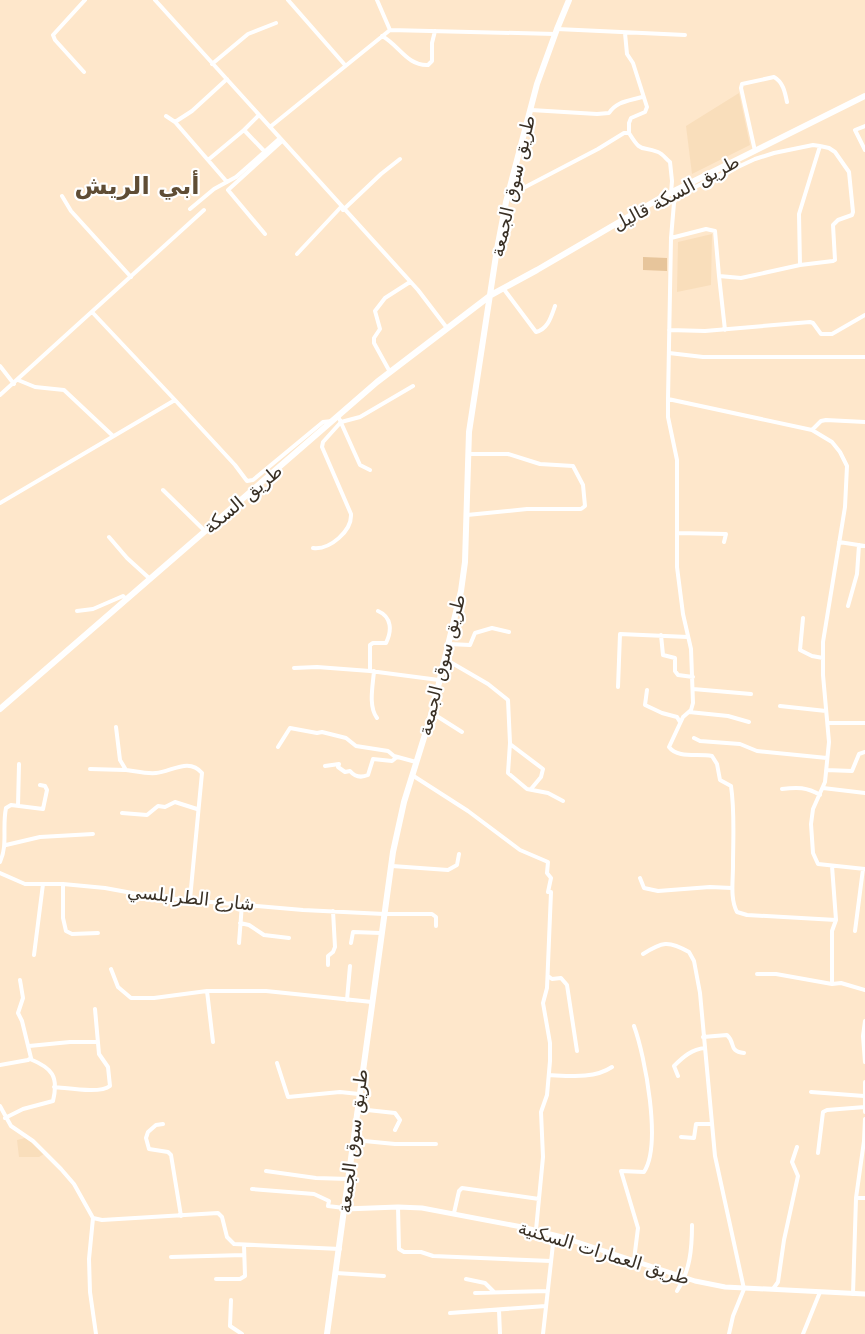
<svg xmlns="http://www.w3.org/2000/svg" width="865" height="1334" font-family="'DejaVu Sans','Noto Sans Arabic',sans-serif">
<style>
.built{fill:#f9debb}
.green{fill:#e7c59b}
.lines{fill:none;stroke-linecap:round;stroke-linejoin:round}
.street{stroke:#fff;stroke-width:4}
.secondary{stroke:#fff;stroke-width:5}
.primary{stroke:#fff;stroke-width:6}
.labels{text-anchor:middle;stroke-width:4.5;stroke-linejoin:round;paint-order:stroke}
.street-label{font-size:18px;fill:#393025;stroke:#fff}
.district-label{font-size:24px;font-weight:bold;fill:#5f4d35;stroke:#fff}
</style>
<rect width="100%" height="100%" fill="#fee7cb"/>
<path class="built" d="M739,93L750,145L692,174L686,126Z
M712,234L711,285L677,292L678,242Z
M25,1138L32,1143L44,1154L39,1157H19L17,1140Z"/>
<path class="green" d="M643,257L667,258V271L643,270Z"/>
<g class="lines">
<path class="street" d="M155,0L418,290L447,328
M288,0L345,65
M377,0L390,30
M557,29L685,35
M382,36C399,45 407,66 428,65L432,61V43L435,31
M212,64L248,34L276,23
M84,72L55,40L53,35L85,0
M531,110L597,114L609,113C617,101 629,101 642,97
M259,115L244,130L265,152
M166,116L175,122L192,111L227,79
M175,122L227,182
M865,126L855,130L865,150
M270,127L390,30L555,34
M629,133C642,154 640,145 658,152C663,154 666,159 670,162L672,181L671,193
M755,151L741,88L742,84L774,77C783,82 785,92 787,102
M208,160L244,130
M678,191L674,203L671,238L668,399L812,430L832,442L840,452L847,466L845,507L823,642V675L829,742L825,782L813,809L811,824L813,853L818,864L865,869
M62,196L71,211L131,277
M508,196L598,149L624,133H629V123L631,118L645,112L647,107L633,63L627,54L625,33
M190,209L214,189L236,177L279,139
M343,210L381,174L400,159
M265,234L228,190L282,141
M671,238L706,229L715,231L719,276L741,278L800,265L833,261L835,260L833,225L838,220L852,215L853,212L849,172L835,152L829,148L820,146L813,145L774,153L755,159L676,196
M297,254L341,207
M800,265L799,214L820,146
M719,276L725,330
M503,288L536,332C548,329 551,317 555,306
M669,330L705,331L810,322L813,323L821,334H832L865,315
M669,353L703,357H865
M0,366L14,384
M390,372L374,343V338L380,329L375,311L385,298L410,282
M18,380L35,387L64,390L113,436
M0,395L204,210
M668,399V417L677,460V567L683,614L691,649L693,703L691,710L683,717L669,747C678,759 698,753 712,756L717,764L720,780L731,786C735,812 733,839 733,866C733,881 730,899 737,912L747,915L836,920
M175,400L235,465L247,481L253,480L323,422L332,421
M338,416L360,465L370,470
M812,430L821,421L826,420L865,422
M163,490L205,531
M0,503L175,400L92,312
M467,515L527,509H581L585,506L583,485L573,466L540,464L508,454H468
M678,533L726,534L724,542
M109,537L127,558L149,578
M839,542L865,546
M313,548C330,550 352,531 351,514L322,447L323,442L341,422L360,417L413,386
M848,606L857,574L859,545
M77,611L93,609L123,596L126,599
M803,618L800,650L812,656L823,658
M661,635L663,655L675,658V671L678,675L693,677
M449,644L470,645L475,633L492,628L509,632
M445,659L488,684L508,700L510,743L508,773L527,789L548,793L563,801
M294,668L317,667L370,671L439,680
M370,671V645L373,643H386C392,631 392,617 378,611
M374,671C373,685 368,706 377,718
M618,687L620,634L688,637
M693,689L751,694
M647,690L645,705L662,713L677,717L680,722
M780,706L826,711
M689,712L728,716L749,722
M432,713L462,732
M828,723H865
M116,727L120,760L126,770C135,771 146,774 156,773C171,772 189,757 202,773L190,899
M694,738L700,741L740,744L757,751L827,758
M510,744L543,769L541,777L531,789
M278,747L290,728L317,733L322,732L346,738L356,746L388,751L394,756L416,762
M325,766L339,764L338,767L345,772L350,771C355,777 361,778 368,775L373,759L392,761L397,757
M90,769L125,770
M826,770L852,771L859,754L865,752
M412,775L468,811L520,850L548,862L547,873L551,878L548,892H551L547,988L543,1003L550,1043V1061L547,1095L541,1112L543,1157L536,1230
M823,788L865,793
M782,789C797,787 807,787 820,795
M18,806L19,764
M122,813L147,815L158,806L165,807L175,802L197,809
M6,845L40,837L93,834
M0,862C8,845 2,827 6,808L11,805L43,809L47,790L45,786L40,785
M392,866L448,870L457,865L459,854
M832,866L836,920L832,931V984L841,983L865,990
M0,873L25,884H63L105,888L154,897L303,910L384,914H432L436,917V926
M640,878L644,888L658,891L710,887L732,888
M63,884V918L66,931L72,934L98,933
M240,923L249,925L264,935L289,938
M855,931L863,869
M239,943L242,904
M351,943L353,932L381,933
M643,954C662,942 668,940 689,952L694,961L700,993L715,1156L744,1289L733,1316L729,1334
M34,955L43,884
M328,965V956L333,952L335,947L333,911
M111,969L118,987L131,998H154L207,991H266L372,1002
M757,974H776L832,984
M548,976L552,979L561,978L567,985L577,1051
M207,991L213,1042
M347,1000L350,966
M865,1021L863,1036L865,1062
M634,1026C645,1056 662,1145 644,1172L621,1171L638,1228L634,1260
M703,1037L727,1035C736,1043 728,1051 744,1053
M29,1046L70,1042H97
M277,1063L288,1097L340,1092L359,1094
M0,1065L28,1060L31,1058L22,1021L18,1013L23,998L20,980
M549,1075C570,1076 594,1079 612,1067
M678,1076L674,1066C683,1057 692,1049 705,1048
M865,1082V1112
M54,1087C68,1088 100,1094 110,1086L108,1067L99,1054L95,1009
M811,1092L864,1096
M0,1106L11,1126L33,1141L61,1169L74,1184L93,1218L89,1259L90,1292L96,1334
M358,1109L395,1113L400,1120L395,1130
M5,1118L23,1109L53,1101C59,1076 52,1068 30,1059
M163,1124L156,1125L148,1132L146,1138L149,1149L168,1152L171,1155L181,1216
M681,1137L694,1138L696,1124H712
M354,1140L395,1144H436
M818,1153L823,1112L827,1110L865,1107
M266,1171L316,1178L349,1179
M252,1189L314,1194L329,1201L328,1206L344,1208
M856,1198H865
M398,1207L399,1249L404,1252H421L433,1256L551,1261
M454,1213L459,1191L462,1188L539,1199
M93,1218L102,1220L218,1213L222,1217L227,1237L234,1244L340,1249
M171,1257L244,1255
M336,1273L384,1276
M216,1279H240L245,1276L244,1245
M466,1279L485,1283L494,1292
M773,1289L778,1282L784,1240L798,1176L792,1162L797,1147
M677,1291C690,1271 692,1249 692,1225
M475,1293L548,1291
M853,1294L856,1198L864,1141L865,1119
M231,1300L230,1326L242,1334
M499,1310L500,1334
M450,1313L546,1306
M543,1334L554,1235
M803,1334L820,1292"/>
<path class="secondary" d="M345,1209L398,1207L422,1208L522,1227L562,1237L695,1281L725,1287L865,1294"/>
<path class="primary" d="M0,709L377,382L491,295L537,270L662,197L865,96
M327,1334L393,852L404,802L432,712L461,591L465,562L469,432L497,249L506,202L537,84L557,29L569,0"/>
</g>
<g class="labels">
<g class="street-label">
<text transform="translate(513 186) rotate(-77)" y="6">طريق سوق الجمعة</text>
<text transform="translate(676 193) rotate(-28)" y="6">طريق السكة قاليل</text>
<text transform="translate(243 499) rotate(-40)" y="6">طريق السكة</text>
<text transform="translate(442 665) rotate(-76)" y="6">طريق سوق الجمعة</text>
<text transform="translate(191 898) rotate(6)" y="6">شارع الطرابلسي</text>
<text transform="translate(353 1141) rotate(-83)" y="6">طريق سوق الجمعة</text>
<text transform="translate(604 1253) rotate(17)" y="6">طريق العمارات السكنية</text>
</g>
<g class="district-label">
<text x="137" y="194">أبي الريش</text>
</g>
</g>
</svg>
